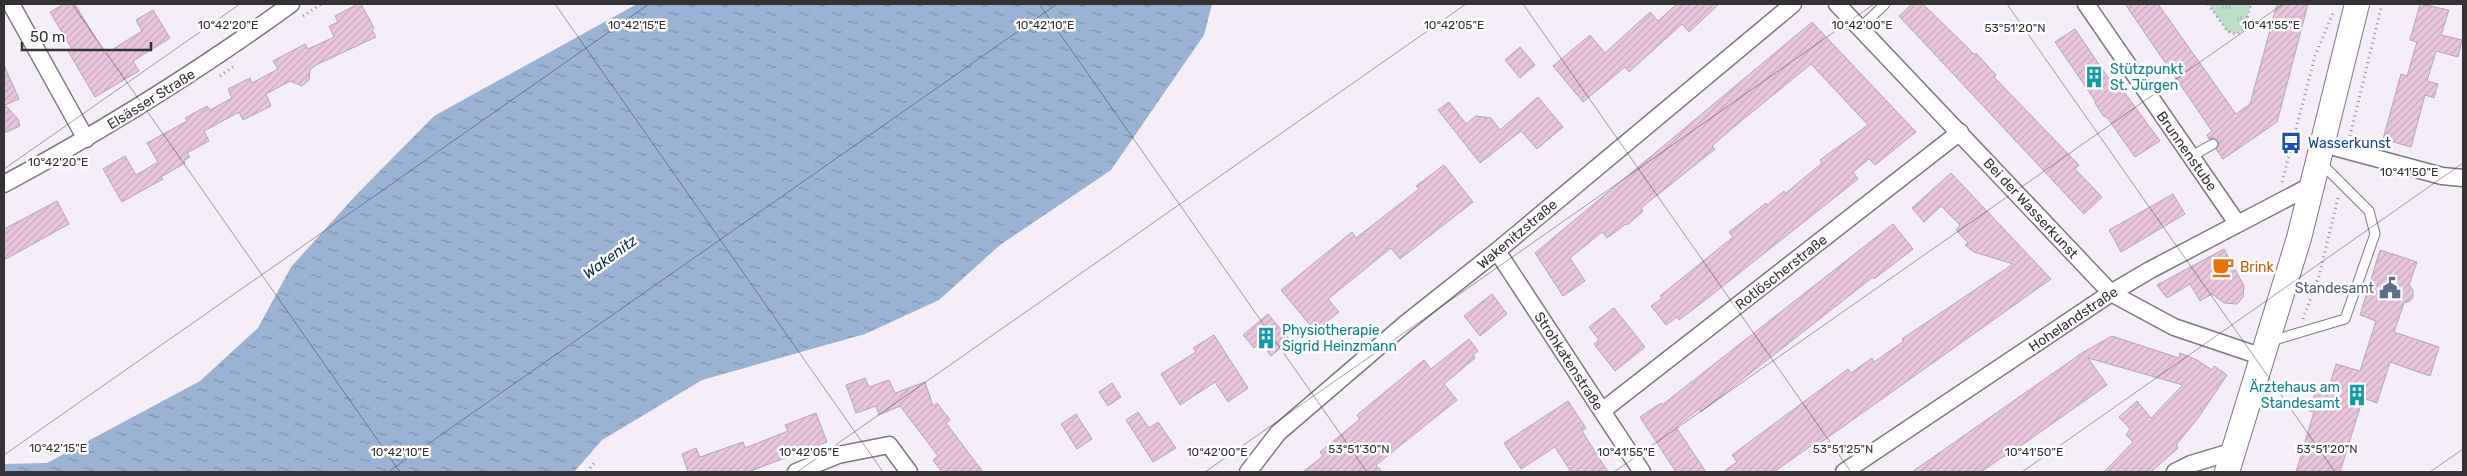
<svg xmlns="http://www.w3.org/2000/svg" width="2467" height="476" font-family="Rubik,sans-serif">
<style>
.park{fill:url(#park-tufts)}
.water{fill:url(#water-ripples)}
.building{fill:url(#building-hatch);stroke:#b3a8af}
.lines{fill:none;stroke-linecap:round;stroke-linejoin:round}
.lane-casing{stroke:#7e7780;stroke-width:11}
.street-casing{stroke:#7e7780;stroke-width:19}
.secondary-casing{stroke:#7e7780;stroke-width:26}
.path{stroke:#948e95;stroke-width:3;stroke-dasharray:1 4;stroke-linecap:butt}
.lane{stroke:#fff;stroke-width:9}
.street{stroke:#fff;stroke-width:16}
.secondary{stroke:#fff;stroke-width:24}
.ticks{fill:none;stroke:#353236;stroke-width:1;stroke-opacity:0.45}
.labels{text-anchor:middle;stroke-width:5;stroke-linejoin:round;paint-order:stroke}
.culture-label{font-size:14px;fill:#0d838f;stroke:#fff;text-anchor:start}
.street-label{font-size:14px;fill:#353236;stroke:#fff}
.transit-label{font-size:14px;fill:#164399;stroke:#fff;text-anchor:start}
.food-label{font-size:14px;fill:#c56008;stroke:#fff;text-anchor:start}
.service-label{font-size:14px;fill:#4e5e75;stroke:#fff;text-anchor:end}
.water-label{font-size:15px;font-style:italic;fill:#0d2d56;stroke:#fff}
.ticks-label{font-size:12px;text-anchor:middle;fill:#353236;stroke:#fff;stroke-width:5;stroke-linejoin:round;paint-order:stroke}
</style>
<defs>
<pattern id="park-tufts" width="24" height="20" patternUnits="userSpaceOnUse" patternTransform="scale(1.25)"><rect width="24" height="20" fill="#bbe0c7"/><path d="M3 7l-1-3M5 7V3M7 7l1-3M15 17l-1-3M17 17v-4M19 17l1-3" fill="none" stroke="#a1c1ac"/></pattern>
<pattern id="water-ripples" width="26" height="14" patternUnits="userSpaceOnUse" patternTransform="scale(1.25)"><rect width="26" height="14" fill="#9ab2d3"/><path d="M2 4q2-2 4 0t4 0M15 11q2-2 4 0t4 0" fill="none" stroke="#7e91ac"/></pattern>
<pattern id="building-hatch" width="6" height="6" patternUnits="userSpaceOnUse" patternTransform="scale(1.25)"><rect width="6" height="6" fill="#e9c4dd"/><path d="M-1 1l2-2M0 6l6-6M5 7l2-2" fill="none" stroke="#c8a9be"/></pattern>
</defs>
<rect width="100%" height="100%" fill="#f5edf7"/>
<path class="park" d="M2208,4H2251L2244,30L2236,34L2228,32Z"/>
<path class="water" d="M637,4H1212L1204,35L1111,170L1000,245L939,300L865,334L702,380L602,440L574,472H4V464L47,463L200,381L258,328L291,267L357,194L434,116Z"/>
<path class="building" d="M64,4H75L105,54L142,31L136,20L153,10L170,38L133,61L139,71L95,97L68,51L72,49L50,12Z
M358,4H361L374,28L372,30L376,37L316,65L310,70L309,80L302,86L290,81L266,94L271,106L243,120L239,112L204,131L209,141L187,153L190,157L184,160L185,163L161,177L163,179L122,202L103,169L125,156L136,175L158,162L147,143L187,121L185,118L207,106L210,110L232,98L228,89L250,78L252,83L278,69L273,61L305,44L308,49L334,37L329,26L338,22L335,16Z
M1677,4H1719L1689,32L1682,24L1629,72L1625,67L1583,102L1553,66L1590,35L1605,53L1650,12L1658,21Z
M1912,4H1923L1975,55L1976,53L1996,75L1994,77L2079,165L2075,169L2102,197L2084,214L1899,16Z
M2125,4H2158L2236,114L2250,104L2277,4H2308L2277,122L2223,159L2216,149L2219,145L2218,141L2214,138L2209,139L2207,135L2212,131Z
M2420,4L2449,10L2441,35L2462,40L2458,57L2436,51L2427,81L2438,84L2434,98L2425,95L2411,147L2383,139L2401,74L2407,76L2417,42L2410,40Z
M1812,22L1916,132L1875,165L1869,159L1853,172L1858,179L1704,301L1679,320L1677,317L1666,325L1651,306L1662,298L1660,296L1733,237L1729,232L1766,203L1767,205L1784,191L1786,193L1822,163L1820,160L1868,125L1811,64L1729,131L1712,146L1715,149L1641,208L1643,211L1627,225L1626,224L1607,238L1602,232L1570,258L1585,281L1563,296L1535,253Z
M2075,29L2115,88L2119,85L2160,141L2135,157L2106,116L2104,117L2095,103L2096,102L2055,42Z
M1520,47L1535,65L1520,78L1505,60Z
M4,65L19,99L5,105L18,119L20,126L4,133Z
M1538,97L1563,127L1537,149L1521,131L1480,163L1438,110L1449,102L1466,124L1476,116L1491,118L1500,130Z
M1444,165L1473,202L1400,259L1391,248L1328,299L1339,312L1315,331L1281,290L1352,232L1356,238L1419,189L1416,186Z
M1951,173L2051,279L1813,448L1812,445L1774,472H1723L1737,462L1732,455L1848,369L1851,373L1872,358L1874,362L1904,341L1902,339L2013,264L1974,252L1965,245L1968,243L1956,230L1960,225L1941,206L1924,222L1912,208Z
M2173,194L2185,214L2121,252L2109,230Z
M57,201L69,224L4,260V229Z
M1893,224L1913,249L1874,279L1873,277L1701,412L1699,409L1676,427L1706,472H1676L1640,417L1661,403L1662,405Z
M2224,249L2244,286L2243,297L2237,304L2224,303L2212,294L2200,301L2190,284L2167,298L2157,285Z
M2380,250L2417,262L2409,285L2413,290V297L2410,301L2404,303L2394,332L2439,347L2430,376L2390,362L2377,403L2363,398L2340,472H2296L2314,412L2309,411L2316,391L2327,394L2336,364L2360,371L2376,321L2360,315Z
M1492,294L1507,314L1480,336L1464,316Z
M1614,308L1645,347L1615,371L1594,344L1599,340L1589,327Z
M1268,314L1290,340L1271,356L1260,342L1254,348L1243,335Z
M1214,335L1248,388L1228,402L1215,382L1180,405L1161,374L1196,352L1193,348Z
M2112,336L2179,358L2180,353L2197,360L2212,370L2214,366L2227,375L2198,418L2176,445L2178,448L2151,472H2104L2133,442L2126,435L2130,429L2119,417L2137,401L2151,418L2183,385L2088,358L2107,385L2005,457L2004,456L1981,472H1912L2082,353Z
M1469,339L1478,351L1473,355L1475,358L1444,384L1457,400L1376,465L1382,472H1303L1323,456L1320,452L1360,419L1357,415L1424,360L1431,369Z
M865,378L869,387L889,380L895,393L925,382L933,406L937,403L950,420L946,423L983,472H942L933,460L938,456L900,406L879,415L876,406L856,413L846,385Z
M1112,383L1121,397L1108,406L1099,392Z
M1568,401L1586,428L1582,431L1608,472H1571L1555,447L1521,469L1504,443Z
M1138,412L1149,428L1158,422L1176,448L1153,462L1126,420Z
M816,413L827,442L748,472H688L682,454L696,448L700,457L743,442L745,448L788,431L785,425Z
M1076,414L1092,439L1077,449L1061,424Z"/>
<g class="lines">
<g class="lane-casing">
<path id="lane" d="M1860,28L1885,4
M2192,156L2213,144
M2271,341L2345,319L2375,234L2369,211L2321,163"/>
</g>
<g class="street-casing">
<path id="street" d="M11,4L86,139
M1837,4L2111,293L2174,327L2263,357
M2086,4L2237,223
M2323,144L2442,176L2463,178
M4,184C104,130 200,70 291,4
M1497,251L1642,472
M1602,411L1960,132
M796,472L838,455L889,445L909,472
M1248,472L1278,433L1405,324L1497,251L1793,4
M1844,472L2111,293L2150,270L2314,184
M2175,472L2191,464L2234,451"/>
</g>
<g class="secondary-casing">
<path id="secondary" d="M2227,472L2299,238L2357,4"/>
</g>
<path class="path" d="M2208,4L2228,32L2236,34L2244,30L2251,4
M303,16L321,4
M220,76L233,67
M2350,136L2382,4
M2282,182L2315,56L2333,13
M2303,319L2319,276L2338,198
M587,472L594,463"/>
<use href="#lane" class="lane"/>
<use href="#street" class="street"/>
<use href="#secondary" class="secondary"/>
</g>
<path class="ticks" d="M72,4L400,472M555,4L883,472M1039,4L1367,472M1523,4L1851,472M2007,4L2335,472M4,169L240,4M4,455L649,4M388,472L1057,4M797,472L1466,4M1205,472L1874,4M1614,472L2283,4M2022,472L2463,163M2430,472L2463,449"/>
<defs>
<g id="building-bare" transform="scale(1.725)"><path d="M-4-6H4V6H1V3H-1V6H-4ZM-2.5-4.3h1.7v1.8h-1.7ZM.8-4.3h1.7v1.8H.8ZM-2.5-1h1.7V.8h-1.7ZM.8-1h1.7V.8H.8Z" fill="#0f9aa8" stroke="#fff" stroke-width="2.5" paint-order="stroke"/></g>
<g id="bus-bare" transform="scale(1.725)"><path d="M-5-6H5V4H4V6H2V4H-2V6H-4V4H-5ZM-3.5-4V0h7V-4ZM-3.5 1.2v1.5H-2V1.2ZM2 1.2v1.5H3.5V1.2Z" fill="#1a4fb4" stroke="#fff" stroke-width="2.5" paint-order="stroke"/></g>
<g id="cafe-bare" transform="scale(1.725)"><path d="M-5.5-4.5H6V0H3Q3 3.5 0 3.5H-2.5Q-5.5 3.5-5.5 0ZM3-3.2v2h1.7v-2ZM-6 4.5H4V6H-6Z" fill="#e8710a" stroke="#fff" stroke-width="2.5" paint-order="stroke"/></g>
<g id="civic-bare" transform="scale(1.725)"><path d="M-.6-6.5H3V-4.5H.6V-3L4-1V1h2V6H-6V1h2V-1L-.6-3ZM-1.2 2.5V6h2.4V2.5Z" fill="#5c6f8a" stroke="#fff" stroke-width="2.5" paint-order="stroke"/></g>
</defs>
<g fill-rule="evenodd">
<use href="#building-bare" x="2094" y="77"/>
<use href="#bus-bare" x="2291" y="143"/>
<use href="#cafe-bare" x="2223" y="267"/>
<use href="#civic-bare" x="2390" y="288"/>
<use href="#building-bare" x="1266" y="338"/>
<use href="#building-bare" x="2357" y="395"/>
</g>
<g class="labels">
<g class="culture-label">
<text x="2110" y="74">Stützpunkt<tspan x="2110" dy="16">St. Jürgen</tspan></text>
<text x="1282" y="335">Physiotherapie<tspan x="1282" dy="16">Sigrid Heinzmann</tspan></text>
<text x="2340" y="392" text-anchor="end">Ärztehaus am<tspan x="2340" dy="16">Standesamt</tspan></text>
</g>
<g class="street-label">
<text transform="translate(151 99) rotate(-32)" y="5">Elsässer Straße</text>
<text transform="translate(2187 151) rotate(55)" y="5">Brunnenstube</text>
<text transform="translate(2031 208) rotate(47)" y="5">Bei der Wasserkunst</text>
<text transform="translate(1517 234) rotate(-40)" y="5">Wakenitzstraße</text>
<text transform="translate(1781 272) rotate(-38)" y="5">Rotlöscherstraße</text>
<text transform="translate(2073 319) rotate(-34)" y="5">Hohelandstraße</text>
<text transform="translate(1569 361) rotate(57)" y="5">Strohkatenstraße</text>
</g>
<g class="transit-label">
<text x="2308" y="148">Wasserkunst</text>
</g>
<g class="food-label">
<text x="2240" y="272">Brink</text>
</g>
<g class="service-label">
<text x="2374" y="293">Standesamt</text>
</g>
<g class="water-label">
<text transform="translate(610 257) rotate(-36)" y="5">Wakenitz</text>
</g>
</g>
<g class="ticks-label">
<text x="228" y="29">10°42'20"E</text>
<text x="637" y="29">10°42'15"E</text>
<text x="1045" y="29">10°42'10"E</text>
<text x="1454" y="29">10°42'05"E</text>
<text x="1862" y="29">10°42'00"E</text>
<text x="2271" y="29">10°41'55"E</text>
<text x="2015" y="32">53°51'20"N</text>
<text x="58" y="166">10°42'20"E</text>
<text x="2409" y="176">10°41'50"E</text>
<text x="58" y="452">10°42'15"E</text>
<text x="1359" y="453">53°51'30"N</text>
<text x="1843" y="453">53°51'25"N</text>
<text x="2327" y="453">53°51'20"N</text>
<text x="400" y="456">10°42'10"E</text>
<text x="809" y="456">10°42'05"E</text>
<text x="1217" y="456">10°42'00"E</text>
<text x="1626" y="456">10°41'55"E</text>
<text x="2034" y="456">10°41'50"E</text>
</g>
<rect width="2467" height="476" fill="none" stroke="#353236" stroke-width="10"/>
<path d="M22 42v8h129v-8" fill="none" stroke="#353236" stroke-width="2.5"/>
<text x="30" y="42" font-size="15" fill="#353236" stroke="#ffffff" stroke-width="4" paint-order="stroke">50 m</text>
</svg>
